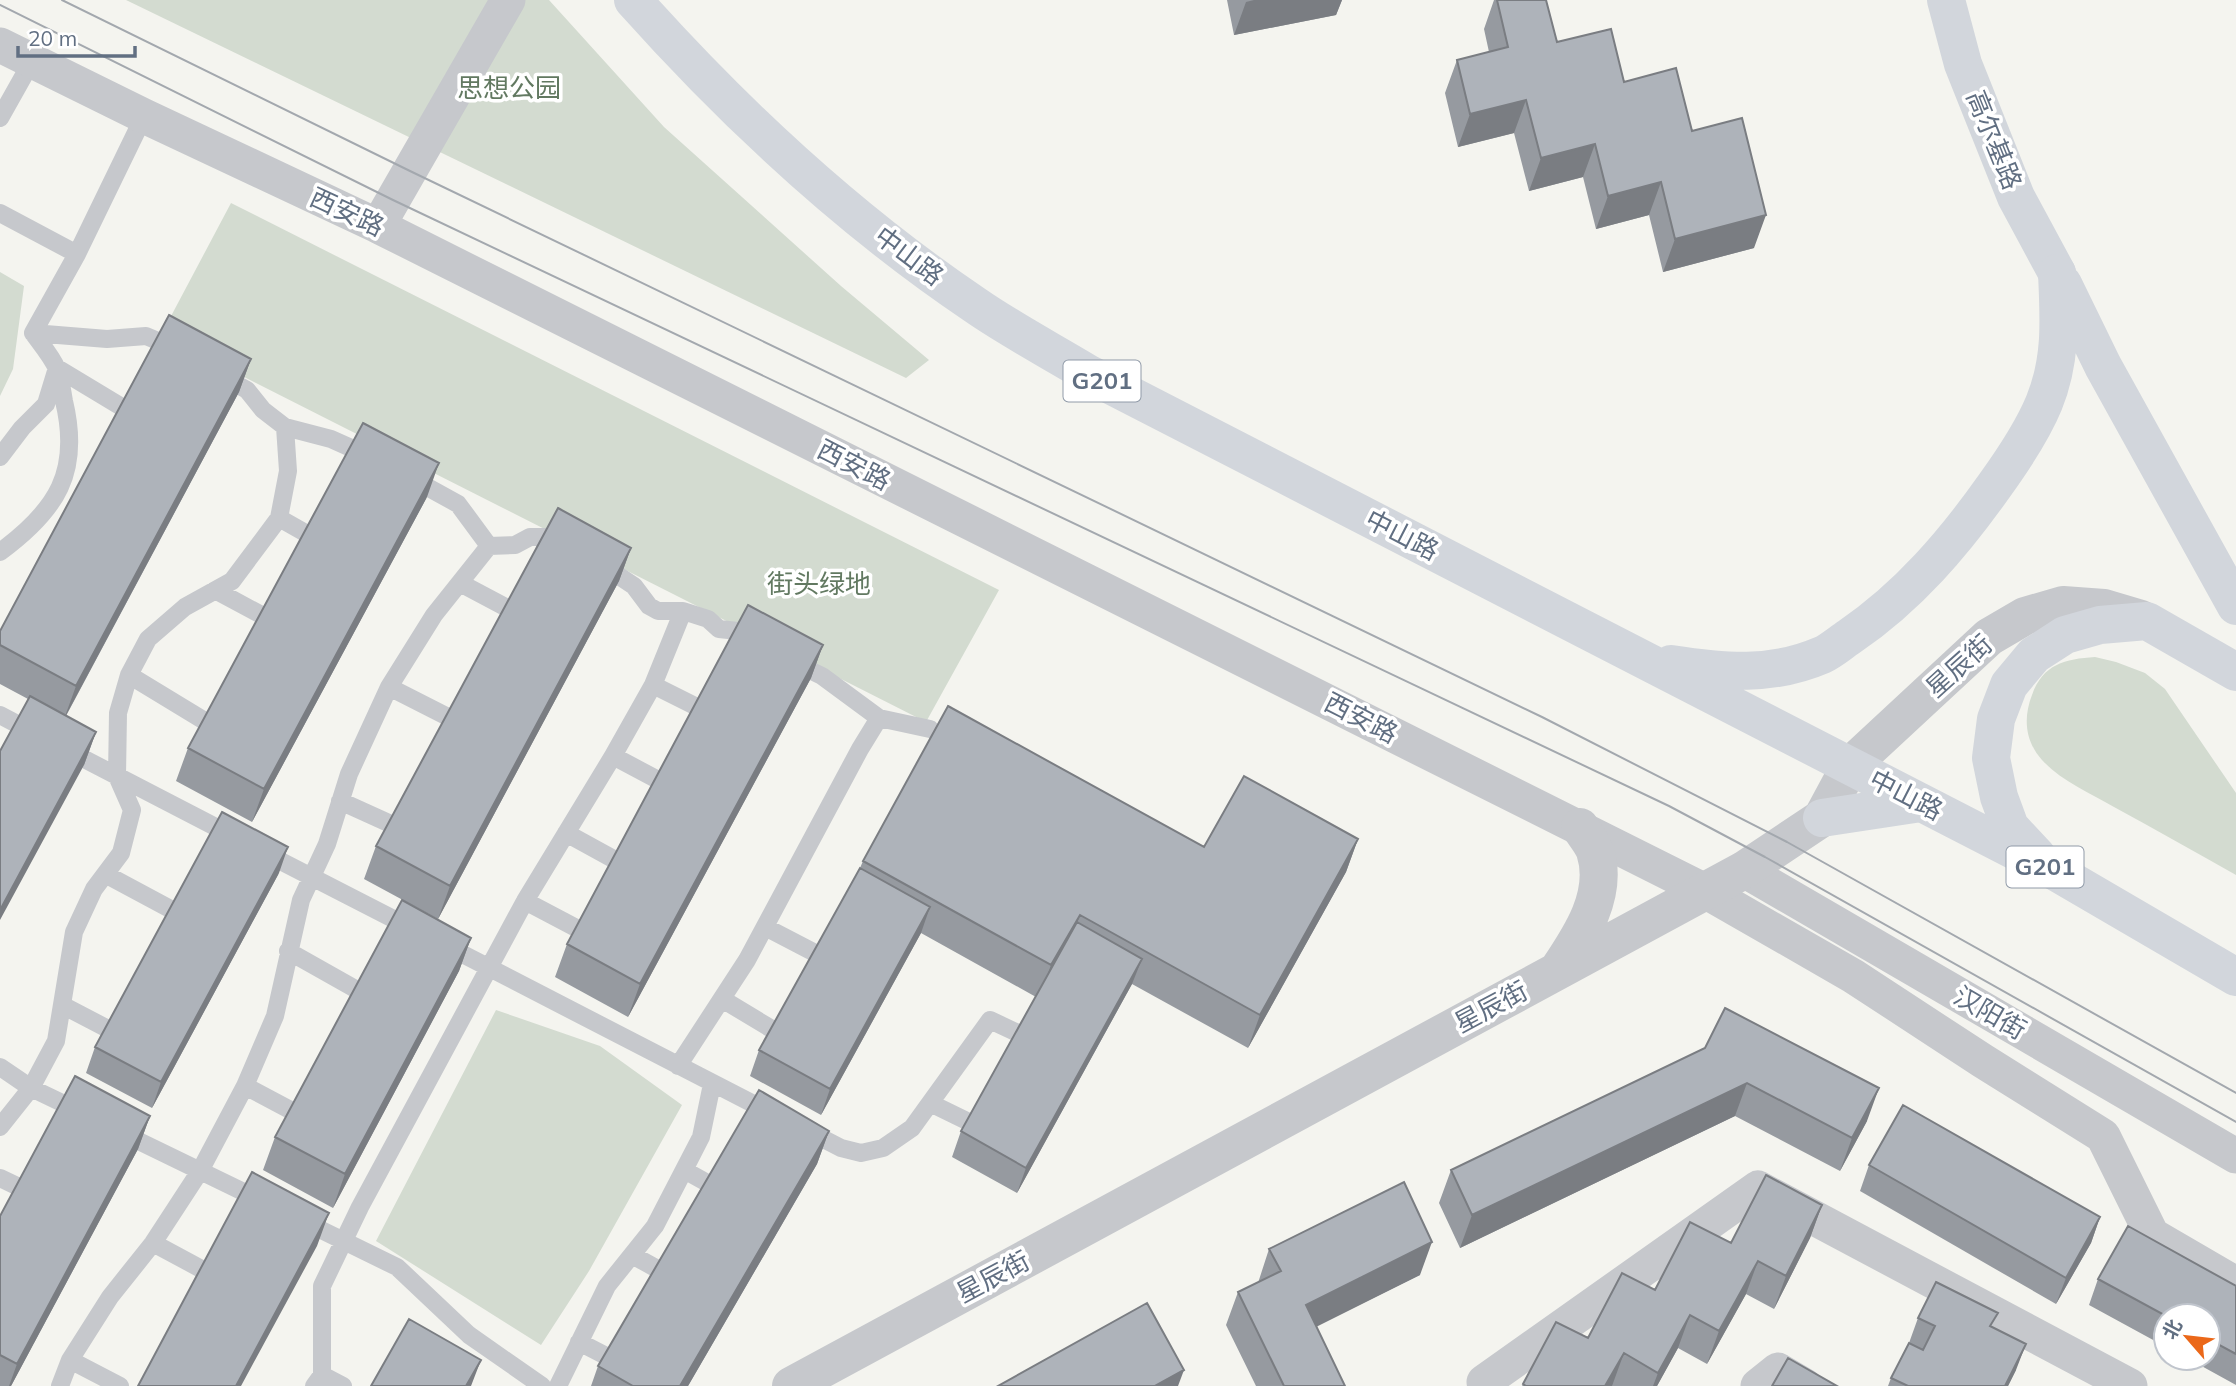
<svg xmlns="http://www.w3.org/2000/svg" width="2236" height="1386" font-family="Mulish,'Noto Sans SC',sans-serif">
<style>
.green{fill:#d3dbd0}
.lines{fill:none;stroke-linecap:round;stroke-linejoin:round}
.service{stroke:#c6c8cc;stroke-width:18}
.minor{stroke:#c6c8cc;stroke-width:35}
.tertiary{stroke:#c6c8cc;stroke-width:38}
.primary{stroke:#d2d6dc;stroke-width:38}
.trunk{stroke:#d2d6dc;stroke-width:38}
.tram{stroke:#a3a8ae;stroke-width:2}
.wall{fill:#969aa0}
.shaded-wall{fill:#7a7d82}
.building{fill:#aeb3ba;stroke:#7a7d82;stroke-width:2}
.labels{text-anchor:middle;stroke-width:7;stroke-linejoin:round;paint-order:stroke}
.shield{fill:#fff;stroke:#909aa8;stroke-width:2}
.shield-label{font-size:24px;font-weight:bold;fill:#616f82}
.park-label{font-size:26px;fill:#627961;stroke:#fff}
.street-label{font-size:26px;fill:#616f82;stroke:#fff}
</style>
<rect width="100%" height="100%" fill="#f4f4ef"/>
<path class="green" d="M126,0H549L664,127L841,286L929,360L906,378Z
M231,203L999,590L926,722L161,335Z
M0,272L24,286L13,369L0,396Z
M2095,657L2116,662L2145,673L2165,689L2236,793V875C2195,852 2155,829 2114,807C2090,793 2061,781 2042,760C2025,741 2023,718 2032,695C2043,664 2065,659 2095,657Z
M496,1010L600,1046L682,1105L589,1271L541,1345L376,1241Z"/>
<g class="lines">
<path class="service" d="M0,118L32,61
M0,213L77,254L33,333
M77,254L144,116
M33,333L107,339L146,336L177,349
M222,376L247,390L263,410L285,427L331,439L369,456
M0,457L22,428L46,404L57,368L125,409
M409,477L458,504L489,546L515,545L530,537H546L563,545
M279,518L309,535
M0,552C57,510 81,472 64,401C62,391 61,379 57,369C52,357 41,344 33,333
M601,564L634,586L649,606L658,611H683L708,619L719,629L738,631L753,641
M460,583L509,609
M215,590L265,617
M793,662L822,676L879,718L930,729
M129,675L208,723
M653,685L699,708
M389,687L450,718
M0,715L34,733
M65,749L233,836
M613,756L660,781
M340,801L393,825
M566,833L617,861
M261,851L413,929
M105,874L174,911
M525,901L580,930
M765,927L817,954
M445,945L771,1113
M288,951L359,991
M722,999L775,1031
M62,1005L110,1030
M678,1066L747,960L860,749L879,718
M0,1067L31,1088L83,1113
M245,1086L294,1112
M930,1103L971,1123
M0,1127L31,1088L56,1041L74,932L94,889L121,853L132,810L117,776L118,713L129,675L148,639L185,607L232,581L279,518L288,471L285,427
M806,1130L841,1148L861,1153L883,1148L912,1128L990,1020L1020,1034
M120,1132L262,1201
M684,1170L711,1185
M0,1178L21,1188
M303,1221L397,1267L469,1335L542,1386
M153,1243L205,1271
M632,1255L661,1271
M579,1342L610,1358
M70,1360L120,1386
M322,1375L343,1386
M60,1386L70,1360L110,1297L153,1243L200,1171L245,1086L275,1016L301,900L327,844L349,774L389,687L434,615L489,546
M314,1386L322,1375V1286L360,1207L525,901L613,756L653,685L683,611
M558,1386L607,1286L655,1226L684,1170L701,1137L712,1084"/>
<path class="minor" d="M0,45L144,116L378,226L1705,891L1853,976L1983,1061L2103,1136L2152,1235L2236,1284
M378,226L508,0
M1744,870L2236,1156
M1484,1382L1758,1188L2130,1386
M1758,1386L1778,1370L1805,1386"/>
<path class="tertiary" d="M1558,970C1581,936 1609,894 1595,851C1592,843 1585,835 1580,827
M791,1386L1744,870L1822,818L1850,766L1989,637L2025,616L2063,605L2104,608L2141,619"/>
<path class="primary" d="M1946,0L1963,64L2016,197L2057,273"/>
<path class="trunk" d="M633,0C734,113 849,220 975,305C1011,330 1051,351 1089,374L2056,872L2236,977
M2063,284L2103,366L2236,606
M1671,664C1724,672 1771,677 1822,655C1831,651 1840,643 1849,637C1908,597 1954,543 1995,485C2013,460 2032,432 2044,403C2062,359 2059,319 2057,273
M1822,818L1921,803
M2037,856L2010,827L1999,797L1991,758L1996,719L2009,685L2034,655L2065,635L2100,625L2147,621L2236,672"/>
<path class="tram" d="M62,0L410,171L1542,717L1787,842L2236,1093
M0,5L393,200L1669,806L1765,857L2236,1122"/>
</g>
<path class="wall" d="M1227,0H1342L1336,15L1234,35Z
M1494,0H1546L1557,42L1624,82L1692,131L1754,248L1663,272L1649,215L1596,229L1583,177L1529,191L1514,133L1458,147L1445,93L1457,60L1489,52L1484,29Z
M251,359L239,392L66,716L96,732L84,765L28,699L0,684V631Z
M427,497L252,822L176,781L188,748Z
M631,548L619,581L438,919L364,879L376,846Z
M823,645L811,678L628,1017L555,977L567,944Z
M1358,839L1346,872L1248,1048L1132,984L1017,1193L952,1157L961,1131L1036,997L921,933L821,1115L750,1076L759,1050L860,868L863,861L1204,847Z
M279,873L152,1108L86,1073L95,1047Z
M471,938L459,971L333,1208L263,1170L275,1137Z
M1705,1048L1867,1121L1840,1171L1735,1116L1460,1248L1439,1203L1451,1170Z
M150,1116L138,1149L11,1386H0V1216Z
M829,1131L817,1164L688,1386H591L598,1366Z
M1869,1165L2100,1217L2091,1243L2056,1304L1860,1191Z
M1822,1205L1810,1238L1774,1309L1746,1294L1707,1364L1678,1348L1657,1386H1522L1556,1322L1588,1338L1655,1290Z
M1269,1249L1420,1275L1316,1326L1345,1386H1256L1226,1325L1238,1292L1258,1283Z
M2098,1279L2236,1286V1385L2187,1358H2208V1316H2166V1347L2089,1305Z
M1918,1318L1992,1327L2016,1370L2008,1386H1888L1891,1378L1909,1343Z"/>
<path class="shaded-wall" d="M1254,0H1342L1336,15L1234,35L1246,2Z
M1526,100L1514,133L1458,147L1470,114Z
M1595,144L1583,177L1529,191L1541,158Z
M1661,182L1649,215L1596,229L1608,196Z
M1766,215L1754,248L1663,272L1675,239Z
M251,359L239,392L64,719L76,686Z
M439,463L427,497L252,822L264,789Z
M631,548L619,581L438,919L450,886Z
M823,645L811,678L628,1017L640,984Z
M96,732L84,765L0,920V910Z
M1358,839L1346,872L1248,1048L1260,1015Z
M288,847L279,873L152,1108L161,1082Z
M930,907L921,933L821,1115L830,1089Z
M1080,915L1068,948L1039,998L1051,965Z
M471,938L459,971L333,1208L345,1174Z
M1142,959L1132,984L1017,1193L1026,1168Z
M1747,1083L1735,1116L1460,1248L1472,1215Z
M1879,1088L1867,1121L1840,1171L1852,1138Z
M150,1116L138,1149L11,1386H9L17,1364Z
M829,1131L817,1164L688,1386H680Z
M1822,1205L1810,1238L1774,1309L1786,1276Z
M329,1213L317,1246L241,1386H236Z
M2100,1217L2091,1243L2056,1304L2066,1278Z
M1432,1242L1420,1275L1294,1338L1306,1305Z
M1758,1261L1746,1294L1707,1364L1719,1331Z
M1690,1315L1678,1348L1657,1386H1653L1658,1373Z
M2026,1344L2016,1370L2008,1386H2005Z
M1624,1353L1612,1386H1605Z
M481,1360L471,1386H466Z
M1184,1370L1178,1386H1155Z"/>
<path class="building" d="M1497,0H1546L1557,42L1611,29L1624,82L1676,68L1692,131L1742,118L1766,215L1675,239L1661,182L1608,196L1595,144L1541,158L1526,100L1470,114L1457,60L1508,47Z
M169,315L251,359L76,686L0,645V631Z
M363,423L439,463L264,789L188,748Z
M558,508L631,548L450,886L376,846Z
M748,605L823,645L640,984L567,944Z
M30,696L96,732L0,910V751Z
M948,706L1204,847L1244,776L1358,839L1260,1015L1080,915L1051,965L863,861Z
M222,812L288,847L161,1082L95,1047Z
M860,868L930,907L830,1089L759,1050Z
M402,900L471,938L345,1174L275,1137Z
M1077,922L1142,959L1026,1168L961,1131Z
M1725,1008L1879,1088L1852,1138L1747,1083L1472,1215L1451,1170L1705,1048Z
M75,1076L150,1116L17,1364L0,1355V1216Z
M759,1090L829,1131L680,1386H633L598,1366Z
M1903,1105L2100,1217L2066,1278L1869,1165Z
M252,1172L329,1213L236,1386H138Z
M1766,1175L1822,1205L1786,1276L1758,1261L1719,1331L1690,1315L1658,1373L1624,1353L1605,1386H1526L1523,1384L1556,1322L1588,1338L1622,1273L1655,1290L1690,1222L1731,1243Z
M1404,1182L1432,1242L1306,1305L1345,1386H1284L1238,1292L1281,1271L1269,1249Z
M2128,1226L2236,1286V1354L2208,1339V1316H2166L2098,1279Z
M1936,1282L1998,1313L1990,1326L2026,1344L2005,1386H1908L1891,1378L1909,1343L1923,1350L1935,1326L1918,1318Z
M1147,1303L1184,1370L1155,1386H998Z
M409,1319L481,1360L466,1386H371Z
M1788,1358L1837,1386H1772Z"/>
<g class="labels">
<g class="shield">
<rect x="1063.5" y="360.5" width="77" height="41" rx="5"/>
<rect x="2006.5" y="846.5" width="77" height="41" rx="5"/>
</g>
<g class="shield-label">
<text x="1102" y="389">G201</text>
<text x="2045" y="875">G201</text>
</g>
<g class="park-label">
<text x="509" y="97">思想公园</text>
<text x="819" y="593">街头绿地</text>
</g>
<g class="street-label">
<text transform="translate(1994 140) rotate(68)" y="9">高尔基路</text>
<text transform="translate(347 212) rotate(25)" y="9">西安路</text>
<text transform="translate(909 256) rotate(37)" y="9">中山路</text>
<text transform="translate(854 465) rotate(27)" y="9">西安路</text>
<text transform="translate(1402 535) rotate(27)" y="9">中山路</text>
<text transform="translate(1959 666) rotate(-42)" y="9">星辰街</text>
<text transform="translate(1361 718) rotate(27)" y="9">西安路</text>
<text transform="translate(1906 795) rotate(27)" y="9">中山路</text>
<text transform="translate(1491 1007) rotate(-28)" y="9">星辰街</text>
<text transform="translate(1990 1013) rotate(30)" y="9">汉阳街</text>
<text transform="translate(993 1277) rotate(-28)" y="9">星辰街</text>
</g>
</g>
<g transform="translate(2187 1337) rotate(298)"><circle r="33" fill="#ffffff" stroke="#c0c5cd" stroke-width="2"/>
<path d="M0-5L12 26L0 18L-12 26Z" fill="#eb6819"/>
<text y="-10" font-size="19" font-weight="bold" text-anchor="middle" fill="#616f82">北</text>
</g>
<path d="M18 46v10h117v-10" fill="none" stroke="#616f82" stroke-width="3.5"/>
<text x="28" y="46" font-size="21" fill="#616f82" stroke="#ffffff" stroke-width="5" paint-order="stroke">20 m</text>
</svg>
